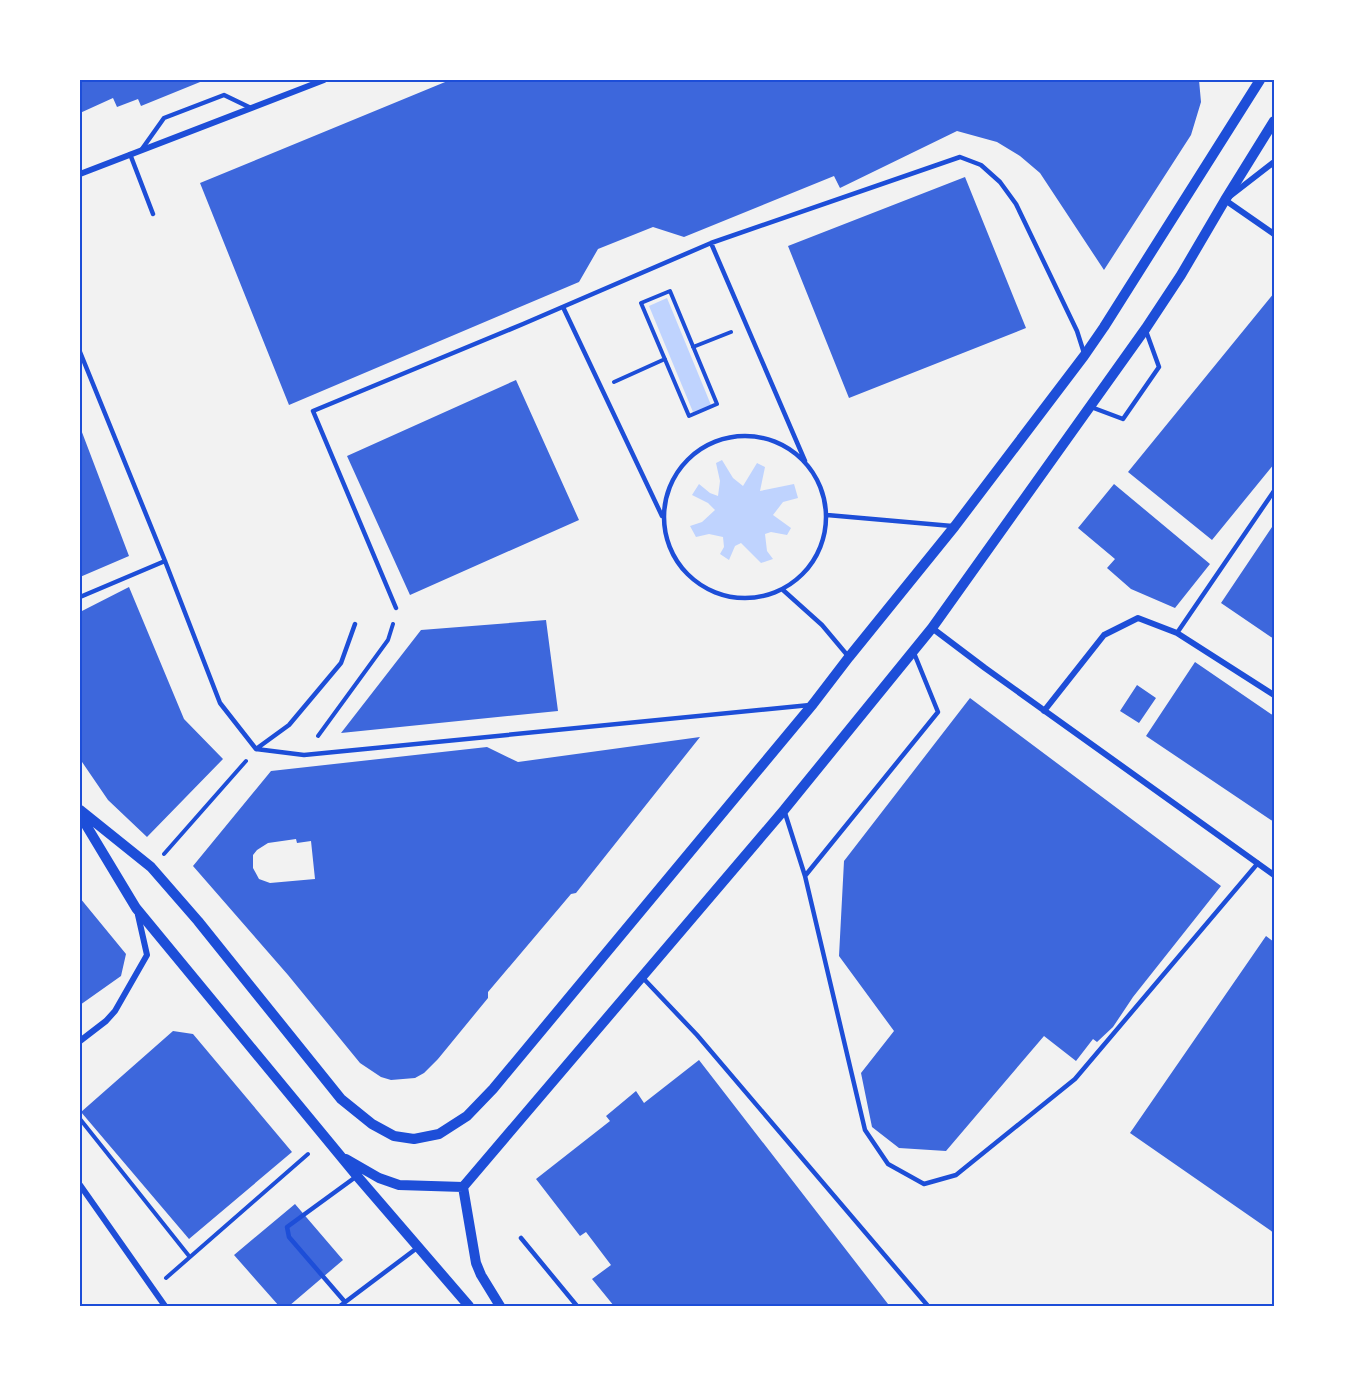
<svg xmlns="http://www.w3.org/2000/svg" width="1354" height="1386" font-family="Helvetica,sans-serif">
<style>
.water{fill:#bfd3fe}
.building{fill:#3d67dc;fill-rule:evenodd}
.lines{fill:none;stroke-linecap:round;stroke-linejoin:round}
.path{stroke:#1d4ed8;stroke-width:4}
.service{stroke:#1d4ed8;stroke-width:4.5}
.minor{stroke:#1d4ed8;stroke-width:6}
.tertiary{stroke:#1d4ed8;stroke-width:10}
.neatline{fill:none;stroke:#1d4ed8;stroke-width:2}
</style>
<rect width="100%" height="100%" fill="#f2f2f2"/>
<path class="water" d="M667,298L711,405L693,412L649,306Z
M722,460L733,478L743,486L757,463L765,467L760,491L794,484L798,498L783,502L773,515L791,528L787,535L771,532L765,534L767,551L773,559L761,563L741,543L735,546L729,560L720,554L724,547L723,537L709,534L696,537L690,526L702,522L715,510L708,503L692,495L699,484L710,493L718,496L720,481L716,463Z"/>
<path class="building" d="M80,80H205L141,106L138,99L117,107L113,98L80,113Z
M450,80H1199L1201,102L1191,135L1104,270L1040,173L1020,156L997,142L957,131L840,188L834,176L684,237L653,227L598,249L579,282L289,405L200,183Z
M965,177L1026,328L849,398L788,246Z
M1274,293V464L1212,540L1128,472Z
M516,380L579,520L410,595L347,456Z
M80,427L129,556L80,577Z
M1114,484L1210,564L1175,608L1131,589L1107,568L1115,559L1078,528Z
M1274,524V639L1221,603Z
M129,587L184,719L223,759L147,837L108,800L80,759V612Z
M546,620L558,711L341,733L421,630Z
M1195,662L1274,716V822L1146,736Z
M1137,685L1156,698L1139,723L1120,711Z
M970,698L1221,886L1133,997L1113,1027L1097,1042L1093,1039L1076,1061L1044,1036L946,1151L899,1148L872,1127L861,1073L894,1031L839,956L844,861Z
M700,737L576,893L571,894L488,992V998L438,1059L424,1073L415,1078L391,1080L381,1077L360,1063L288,975L193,866L271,771L487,747L518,762ZM296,839L297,843L311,841L315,879L270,883L259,879L253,868V855L257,850L268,843Z
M80,898L126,954L121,976L80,1005Z
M1266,936L1274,942V1233L1130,1133Z
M173,1031L193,1034L292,1152L189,1239L81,1112Z
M699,1060L888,1304L890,1306H614L592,1279L611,1265L586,1232L580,1236L536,1179L610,1121L606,1116L636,1091L644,1103Z
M295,1204L343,1260L289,1306H279L234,1255Z"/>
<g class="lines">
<path class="path" d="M670,291L717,404L689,416L641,303Z
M693,347L731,332
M614,382L665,359
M318,736L388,640L393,624
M164,854L246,761
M80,1119L189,1256
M166,1278L308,1154"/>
<path class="service" d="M142,149L164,118L224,95L251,108
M130,154L153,214
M711,243L805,461
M563,307L662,516
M80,352L165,561L220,703L256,749L304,755L810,705
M1091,407L1123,419L1159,367L1146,331
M664 517a81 81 0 1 1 162 0a81 81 0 1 1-162 0Z
M827,515L952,526
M783,590L822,625L848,656
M80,597L165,561
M396,608L313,411L523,324L711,243L960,157L981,165L1000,182L1016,204L1077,331L1084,353
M1177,633L1274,491
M256,749L289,725L341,663L355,624
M785,813L805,876L865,1130L888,1164L924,1184L956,1175L1075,1079L1258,863
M805,876L938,712L914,653
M643,978L697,1035L928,1306
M521,1238L577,1306
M345,1302L289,1237L287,1227L357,1176
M340,1306L417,1248"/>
<path class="minor" d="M1274,162L1225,200L1274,234
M80,174L324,80
M932,628L985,668L1274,875
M1044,711L1104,635L1138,618L1177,633L1274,695
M80,1041L106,1021L115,1011L147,955L138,915
M80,1185L165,1306"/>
<path class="tertiary" d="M80,810L151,867L198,921L341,1099L372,1124L394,1136L414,1139L439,1134L467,1116L493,1089L813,704L849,657L955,526L1084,356L1104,327L1260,80
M80,815L136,908L357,1176L469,1306
M346,1159L379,1178L399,1185L463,1187
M500,1306L481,1275L476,1263L463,1187L784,810L932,628L1146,328L1181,275L1225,200L1274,121"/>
</g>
<rect width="1354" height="1386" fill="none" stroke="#ffffff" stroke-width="162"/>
<rect x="81" y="81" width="1192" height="1224" class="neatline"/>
</svg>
